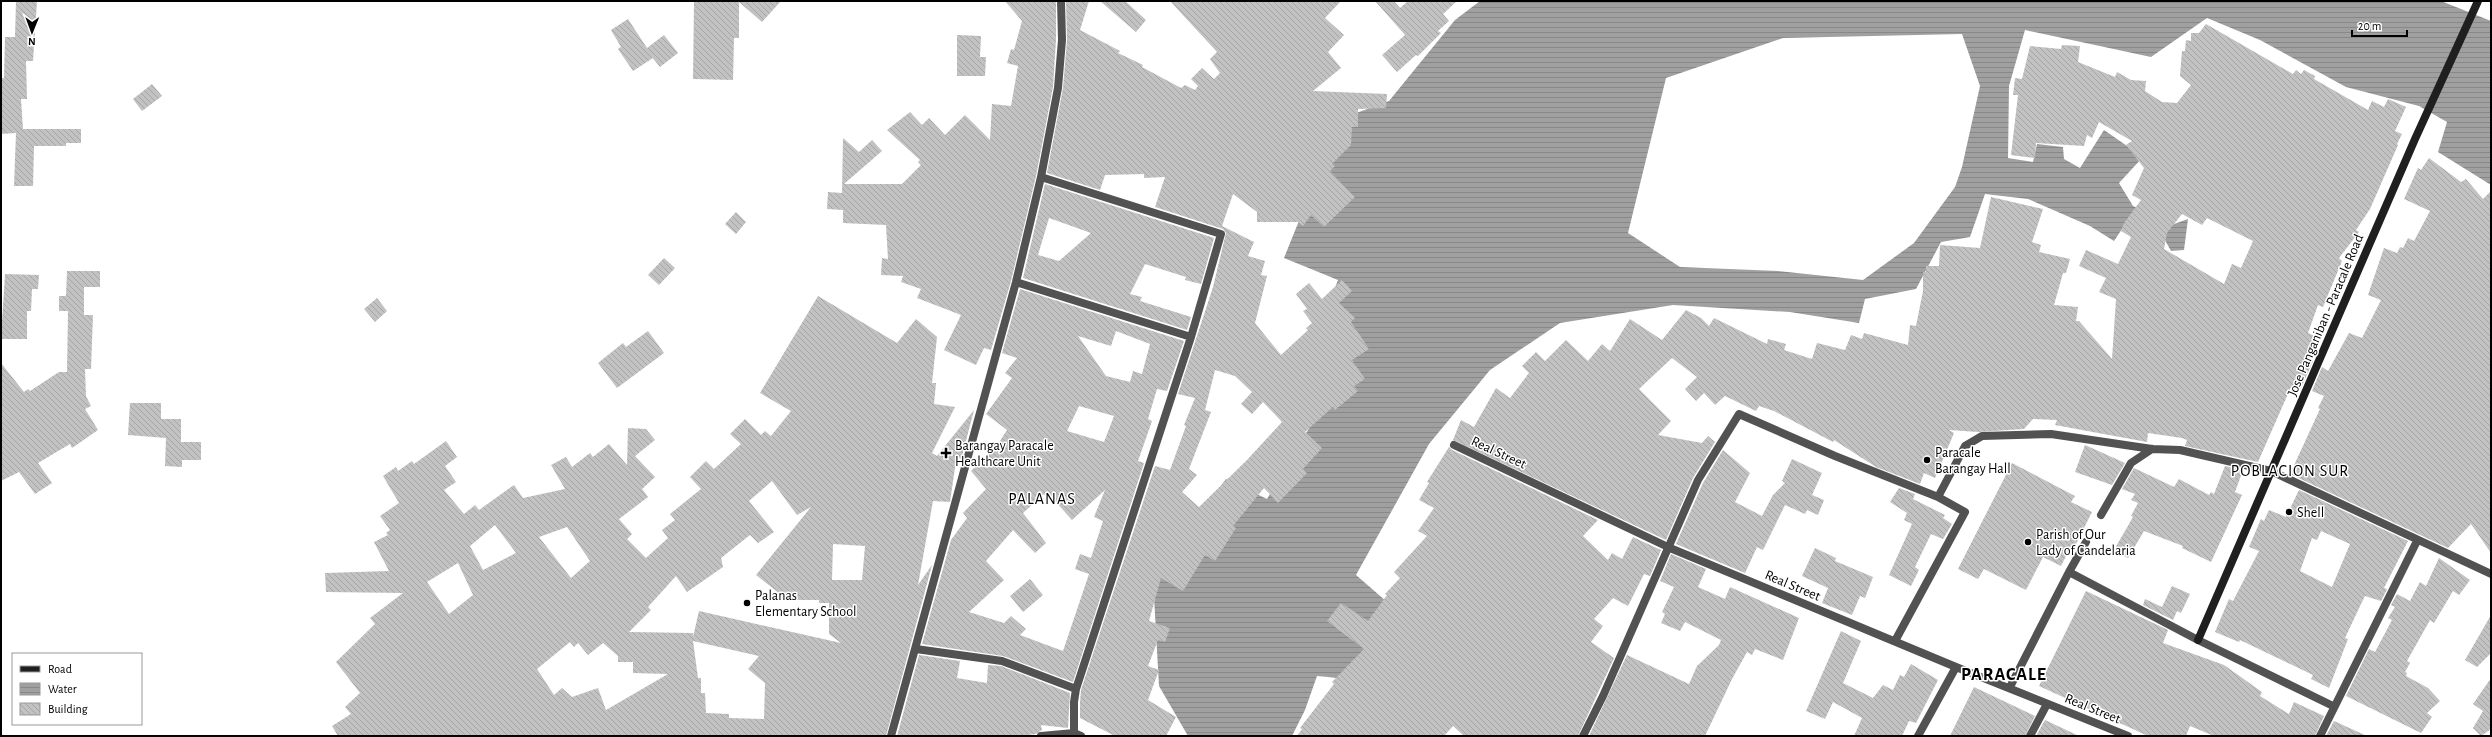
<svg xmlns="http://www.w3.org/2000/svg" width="2492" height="737" font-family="'Alegreya Sans',sans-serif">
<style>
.water{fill:url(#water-rules);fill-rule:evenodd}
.building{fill:url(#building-back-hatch);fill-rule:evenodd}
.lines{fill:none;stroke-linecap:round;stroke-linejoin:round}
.street{stroke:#525252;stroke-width:8}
.secondary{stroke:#1f1f1f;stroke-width:8}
.poi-dot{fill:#000;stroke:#fff;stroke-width:1.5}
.labels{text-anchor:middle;stroke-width:3;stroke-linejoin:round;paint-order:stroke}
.street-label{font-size:14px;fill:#000;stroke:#fff}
.poi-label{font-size:14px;fill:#000;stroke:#fff;text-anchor:start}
.quarter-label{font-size:16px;letter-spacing:1px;fill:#000;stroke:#fff}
.district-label{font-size:18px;font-weight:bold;letter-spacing:1px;fill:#000;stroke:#fff}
</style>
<defs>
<pattern id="water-rules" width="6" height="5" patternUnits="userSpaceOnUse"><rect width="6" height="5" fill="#a0a0a0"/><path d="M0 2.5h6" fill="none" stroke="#888"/></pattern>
<pattern id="building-back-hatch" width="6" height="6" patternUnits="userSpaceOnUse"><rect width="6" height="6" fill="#c2c2c2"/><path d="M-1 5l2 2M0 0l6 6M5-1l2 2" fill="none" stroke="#a5a5a5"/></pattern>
</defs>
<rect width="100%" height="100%" fill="#fff"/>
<path class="water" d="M1480,1H2441L2491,21V185L2438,152L2447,122L2419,106L2346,87L2260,40L2207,18L2151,57L2025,30L2009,86L2008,158L2033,162L2037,144L2063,147L2064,159L2080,168L2104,130L2143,157L2119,183L2133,206L2174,224L2188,219L2184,250L2171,251L2161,233L2126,223L2114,241L2090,226L2028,199L1985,194L1970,237L1941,242L1916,289L1865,299L1859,323L1790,312L1673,305L1560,323L1490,370L1429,444L1356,575L1394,608L1349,679L1317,676L1305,710L1292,736H1188L1159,686L1153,579L1226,479L1267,499L1324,403L1327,308L1338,280L1284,258L1340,119L1389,101L1455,20ZM1962,34L1980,86L1962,167L1955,187L1914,243L1863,280L1778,271L1680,267L1628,233L1666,78L1783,38Z"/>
<path class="building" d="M16,1H37L33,61H26L27,99H21L23,129H81V143H66V146H34L33,186H14L16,133L1,134V78H4L5,37H15Z
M694,1H781L762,22L739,2V38H734L733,80L693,79Z
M1005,1H1056V40L1053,87L1036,176L1011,281L991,350L984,348L976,365L944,350L961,315L917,298L921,289L901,282L903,276L881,275L882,258L888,259L886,225L843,223V210L827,209L828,192L842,193L843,138L859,152L872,140L882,151L844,184H902L921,165L918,162L920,160L887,130L910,112L922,125L929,118L945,135L965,115L990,140L992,104L1011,106L1018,66L1007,63L1011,49L1014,50L1022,21Z
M1066,1H1089L1080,30L1120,51L1118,53L1143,65L1142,67L1181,88L1185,85L1195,90L1198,86L1191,79L1202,68L1214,79L1220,73L1210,59L1217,52L1170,1H1341L1325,18L1344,35L1328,52L1341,68L1313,91L1387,94L1386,108L1358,109V127H1352L1351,145L1332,164L1335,166L1330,171L1355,197L1324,227L1311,215L1303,226L1298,222H1257V212L1233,194L1222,226L1254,242L1248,256L1265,261L1261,275L1267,276L1255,323L1281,355L1308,330L1306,328L1312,323L1303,311L1307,309L1296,294L1309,283L1322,299L1342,280L1352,291L1339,303L1355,318L1351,322L1369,349L1352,360L1365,379L1354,386L1358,391L1335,410L1333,407L1305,432L1322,448L1303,469L1307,473L1278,503L1264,488L1233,526L1236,528L1215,561L1205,555L1183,591L1161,578L1149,621L1170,628L1165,642L1158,640L1148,666L1159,670L1148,700L1176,717L1166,736H1115L1080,718V702L1081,690L1155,466L1170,470L1186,426L1184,425L1195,398L1178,394L1213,287L1226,233L1223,229L1155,207L1165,177L1144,178V174L1105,175L1100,190L1047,173L1063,88L1067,40ZM1215,370L1235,376L1252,392L1241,404L1252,414L1263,402L1282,422L1247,460L1199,507L1182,492L1197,475L1189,469L1211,412L1205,410Z
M1100,1H1125L1146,20L1136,32Z
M1375,1H1394L1400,8L1408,1H1457L1443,14L1449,21L1438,31L1441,33L1418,56L1416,55L1397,72L1382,55L1405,35Z
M628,19L647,48L664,35L678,53L660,67L651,56L653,58L633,71L618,49L621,47L611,30Z
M2206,24L2293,74L2296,70L2301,74L2304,70L2315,76L2314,79L2368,110L2372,101L2384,107L2388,99L2406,107L2395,131L2402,134L2397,144L2398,145L2370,209L2356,230L2359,232L2339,258L2342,261L2323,307L2318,305L2308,333L2315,336L2306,357L2313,361L2301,388L2291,387L2258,462L2185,446L2187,440L2182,438L2148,433L2147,442L2055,425L2057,420L2033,419L2024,429L1978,432L1949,430L1954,433L1935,478L1924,473L1920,484L1876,467L1834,440L1833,442L1774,411L1759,406L1756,411L1725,396L1715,405L1704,393L1696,401L1685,389L1697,377L1672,358L1639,389L1671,421L1658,435L1702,443L1708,436L1715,442L1693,478L1666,540L1453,440L1461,420L1474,427L1496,388L1510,398L1529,373L1522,366L1536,352L1545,361L1566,340L1588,361L1602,344L1610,351L1630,319L1662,340L1686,310L1701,318L1709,326L1714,318L1767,344L1768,339L1786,344L1784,350L1812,359L1817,343L1845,350L1851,335L1862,339L1864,333L1908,345L1910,325L1916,326L1923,291V272H1926V266H1939L1940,245L1980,248L1991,197L2043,209L2032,242L2041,245L2039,252L2070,259L2066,273H2063L2054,305L2078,307L2076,321H2079L2112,359L2116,299L2099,292L2106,278L2079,266L2086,250L2118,264L2131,237L2121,231L2124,223L2141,200L2132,195L2144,168L2126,145L2132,141L2099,122L2092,138L2087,135L2084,146L2036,143L2035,158L2011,155L2018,95H2013L2015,78L2022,79L2030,46L2061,49L2062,45L2080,46L2078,62L2115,77L2117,72L2131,80L2146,81L2145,91L2162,102L2177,103L2191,85L2180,76L2182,51H2185L2186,40L2191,41V33H2199ZM2182,214L2202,225L2207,218L2253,241L2241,268L2232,264L2224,284L2164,249L2167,233Z
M957,35L981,36L980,57H986L985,76H957Z
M152,84L162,96L142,111L133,99Z
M2429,158L2461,182L2466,179L2483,199L2491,191V553L2471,524L2448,548L2290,474L2320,409L2318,408L2324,396L2312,391L2322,367L2328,371L2349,333L2362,338L2381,300L2368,295L2384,248L2397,253L2400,247L2403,248L2408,238L2414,241L2430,211L2404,199L2418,168L2421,170Z
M1045,184L1214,238L1201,284L1185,280L1186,277L1145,264L1130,294L1142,297L1140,301L1191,317L1187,330L1023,278ZM1049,218L1091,233L1059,261L1038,255Z
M736,212L746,222L736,234L725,224Z
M664,258L675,268L659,285L648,275Z
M67,271H100V287H84V315H93L91,369H85L86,396L91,406L85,409L98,430L72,448L70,444L38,463L52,483L35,494L19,472L1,481V363L24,392L28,389L30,391L59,372H67L68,311H59V296H66Z
M5,274L39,275L38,289H32L31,311H27V339H1Z
M1020,289L1184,341L1167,391L1157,389L1148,419L1152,421L1138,461L1144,463L1073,682L1003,656L922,644L951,540L967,518L963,513L986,489L971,471L996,447L1007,430L986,414L1012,378L1005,373L1017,358L1002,353ZM1116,331L1150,344L1142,374L1133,371L1130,382L1106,376L1078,336L1111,346ZM1079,406L1114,416L1104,442L1067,431ZM1105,490L1094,517L1103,521L1091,558L1080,554L1075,569L1089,574L1063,651L1020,635L1026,629L1011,616L1004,623L969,612L1004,580L986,561L1013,530L1035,553L1046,543L1023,513L1044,494L1053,504L1056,502L1072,520Z
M818,296L897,343L916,319L937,337L932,383H936L934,404L955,407L932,453L937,456L974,410L961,460L957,454L950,502L933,501L918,585L932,565L886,736H338L332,726L351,714L345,707L360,693L336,662L375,624L370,618L403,593L326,592L325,573L389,571L374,542L388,535L386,533L390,530L380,516L399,503L383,476L396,467L398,471L412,461L414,464L446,441L457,457L445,466L456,482L444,490L464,514L475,505L479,510L514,485L523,498L565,489L551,465L566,457L572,467L590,453L593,457L609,444L627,465L628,428L646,429L655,440L635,456L655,477L642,489L648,497L619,519L632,534L627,539L646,558L668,538L662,530L675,520L670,514L701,489L690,477L706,461L714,469L741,444L730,434L745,419L761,435L765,431L771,436L791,411L760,393ZM772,481L797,515L811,507L756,575L788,600H819V603H829V634L841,643L699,611L693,637V633L629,632L651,610L648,607L676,576L687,592L723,567L721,558L750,535L758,543L774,532L749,501ZM495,525L516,553L483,570L470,546ZM567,527L590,561L571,578L539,537ZM833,544L865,546L862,580H832ZM458,563L473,595L449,614L427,582ZM693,641L759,656L748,669L765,683L764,719L729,718V714L706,713L705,693H701V678H698ZM570,642L574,647L578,643L588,655L603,643L618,656V662H633V673L668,674L606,710L598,688L572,697L562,688L554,695L537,669Z
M377,298L387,311L375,322L364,309Z
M648,331L664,353L617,388L598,363L623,343L626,347Z
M130,403H161V419H181V442H201V460H182V467L165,466L166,438L128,435Z
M2085,445L2125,463L2112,485L2075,472Z
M1449,447L1452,450L1598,520L1583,536L1608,560L1612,553L1622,559L1633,537L1661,550L1650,576L1644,574L1628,606L1613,598L1594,619L1603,626L1591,642L1614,658L1578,736H1464L1453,726L1444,736H1297L1302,729L1300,728L1334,684L1332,682L1364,649L1327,621L1341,603L1368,621L1387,595L1385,594L1400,578L1394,572L1427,536L1418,531L1434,508L1419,500L1429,483L1427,482Z
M1723,450L1750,473L1735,502L1762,516L1773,495L1785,483L1782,481L1792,459L1822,473L1812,495L1824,500L1818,515L1807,510L1805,514L1785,505L1763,550L1757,547L1745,573L1676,544L1703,483Z
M2012,463L2075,496L2071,502L2092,512L2072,552L2069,550L2061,566L2043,557L2026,590L1984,569L1978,579L1958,569Z
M2225,466L2243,470L2235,492L2242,495L2211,562L2182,548L2183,546L2144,531L2128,558L2114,550L2133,517L2131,516L2138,503L2131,500L2135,494L2122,489L2134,468L2174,487L2179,479L2209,495L2211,492L2214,494Z
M1899,488L1915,494L1913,499L1945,515L1943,518L1952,524L1943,539L1931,534L1915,567L1919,570L1911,586L1889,575L1912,524L1904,520L1907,513L1890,502Z
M2299,490L2408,541L2384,588L2387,589L2381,601L2365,596L2361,604L2345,638L2348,639L2329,688L2311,679L2313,675L2240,640L2239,642L2215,632L2229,599L2233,601L2259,551L2249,547L2261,519L2264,521L2269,510L2286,517ZM2321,531L2350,544L2332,587L2300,571L2312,538L2317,540Z
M1815,548L1836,558L1835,561L1873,577L1865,598L1860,596L1852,615L1822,603L1828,588L1802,576Z
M1671,554L1706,569L1698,587L1725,599L1730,587L1799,618L1783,660L1755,649L1752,655L1747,652L1732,679L1705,736H1589L1627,655L1689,684L1697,666L1719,645L1721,640L1685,622L1680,631L1661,623L1665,614L1662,612L1674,587L1660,581Z
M2439,558L2470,580L2459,595L2453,591L2434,623L2430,620L2407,661L2410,663L2405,672L2407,673L2406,676L2428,688L2440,701L2427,713L2432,717L2421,733L2346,696L2369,649L2375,652L2392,620L2388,618L2395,607L2391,605L2397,594L2410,601L2420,582L2426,586Z
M1030,579L1043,595L1023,612L1010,596Z
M2172,586L2190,594L2181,613L2177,611L2173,620L2143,605L2145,599L2162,607Z
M2086,591L2168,630L2163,643L2224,665L2262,692L2260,696L2289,714L2294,702L2324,716L2315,736H2214L2190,726L2186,736H2148L2039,686Z
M2491,615V653L2477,667L2465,660Z
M1841,631L1861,641L1843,683L1873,698L1883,685L1893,690L1900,675L1904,677L1911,664L1938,680L1916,723L1909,721L1902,736H1854L1862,718L1833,702L1825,719L1806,711Z
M919,655L960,661L957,678L987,683L988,665L1001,666L1070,693L1068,728L1041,725L1042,730L1036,734L1019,736H897Z
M2491,678V729L2481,736L2473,728L2483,711L2473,704Z
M1974,687L2035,716L2025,736H1950Z
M2045,720L2079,736H2036Z
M2334,721L2367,736H2326Z"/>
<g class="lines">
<path class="street" d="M1041,177L1221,234L1191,337
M1016,282L1191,337L1076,689
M1454,445L1670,548L1956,667L2128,736
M1938,497L1965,446L1982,436L2051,434L2152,449L2180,450L2271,471L2491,574
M2101,515L2131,463L2152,449
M2069,572L2086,542
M916,649L1002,661L1076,689L1074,702V733
M2010,687L2069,572L2198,640L2333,706
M891,736L1016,282L1041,177L1058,88L1062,40L1061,1
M1041,736L1074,733L1081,736
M1583,736L1603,696L1698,480L1739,414L1835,456L1938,497L1965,512L1895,641
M1918,736L1956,667
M2030,736L2047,704
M2320,736L2417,541"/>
<path class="secondary" d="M2198,640L2415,139L2478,1"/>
</g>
<g class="poi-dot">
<path d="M944 447h4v4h4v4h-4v4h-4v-4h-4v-4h4z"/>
<circle cx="1927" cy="460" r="4"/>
<circle cx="2289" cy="512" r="4"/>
<circle cx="2028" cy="542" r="4"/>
<circle cx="747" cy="603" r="4"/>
</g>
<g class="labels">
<g class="street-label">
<text transform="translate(2325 315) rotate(-67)" y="5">Jose Panganiban - Paracale Road</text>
<text transform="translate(1499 452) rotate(25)" y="5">Real Street</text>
<text transform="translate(1793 585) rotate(23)" y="5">Real Street</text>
<text transform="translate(2093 708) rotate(22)" y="5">Real Street</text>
</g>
<g class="poi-label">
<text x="955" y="450">Barangay Paracale<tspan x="955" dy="16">Healthcare Unit</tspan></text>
<text x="1935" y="457">Paracale<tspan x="1935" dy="16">Barangay Hall</tspan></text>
<text x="2297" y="517">Shell</text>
<text x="2036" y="539">Parish of Our<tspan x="2036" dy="16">Lady of Candelaria</tspan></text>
<text x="755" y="600">Palanas<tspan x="755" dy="16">Elementary School</tspan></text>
</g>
<g class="quarter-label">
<text x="2290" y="476">POBLACION SUR</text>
<text x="1042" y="504">PALANAS</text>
</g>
<g class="district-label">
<text x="2004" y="680">PARACALE</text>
</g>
</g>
<rect width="2492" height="737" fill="none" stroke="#000000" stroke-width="4"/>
<rect x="12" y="653" width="130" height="72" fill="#ffffff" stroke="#999999"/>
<rect x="20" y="666" width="20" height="6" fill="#1f1f1f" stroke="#999999"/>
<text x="48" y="673" font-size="12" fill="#000000">Road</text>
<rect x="20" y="683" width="20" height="12" fill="url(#water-rules)" stroke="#999999"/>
<text x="48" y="693" font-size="12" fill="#000000">Water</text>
<rect x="20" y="703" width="20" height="12" fill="url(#building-back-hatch)" stroke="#999999"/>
<text x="48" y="713" font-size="12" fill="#000000">Building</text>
<g transform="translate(32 32) rotate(181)" stroke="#ffffff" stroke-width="3" paint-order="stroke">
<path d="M0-3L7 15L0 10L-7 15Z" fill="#000000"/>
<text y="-6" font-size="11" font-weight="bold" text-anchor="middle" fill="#000000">N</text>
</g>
<path d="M2352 30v6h55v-6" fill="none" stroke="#000000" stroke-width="2"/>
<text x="2358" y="30" font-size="12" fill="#000000" stroke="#ffffff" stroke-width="3" paint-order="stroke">20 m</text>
</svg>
